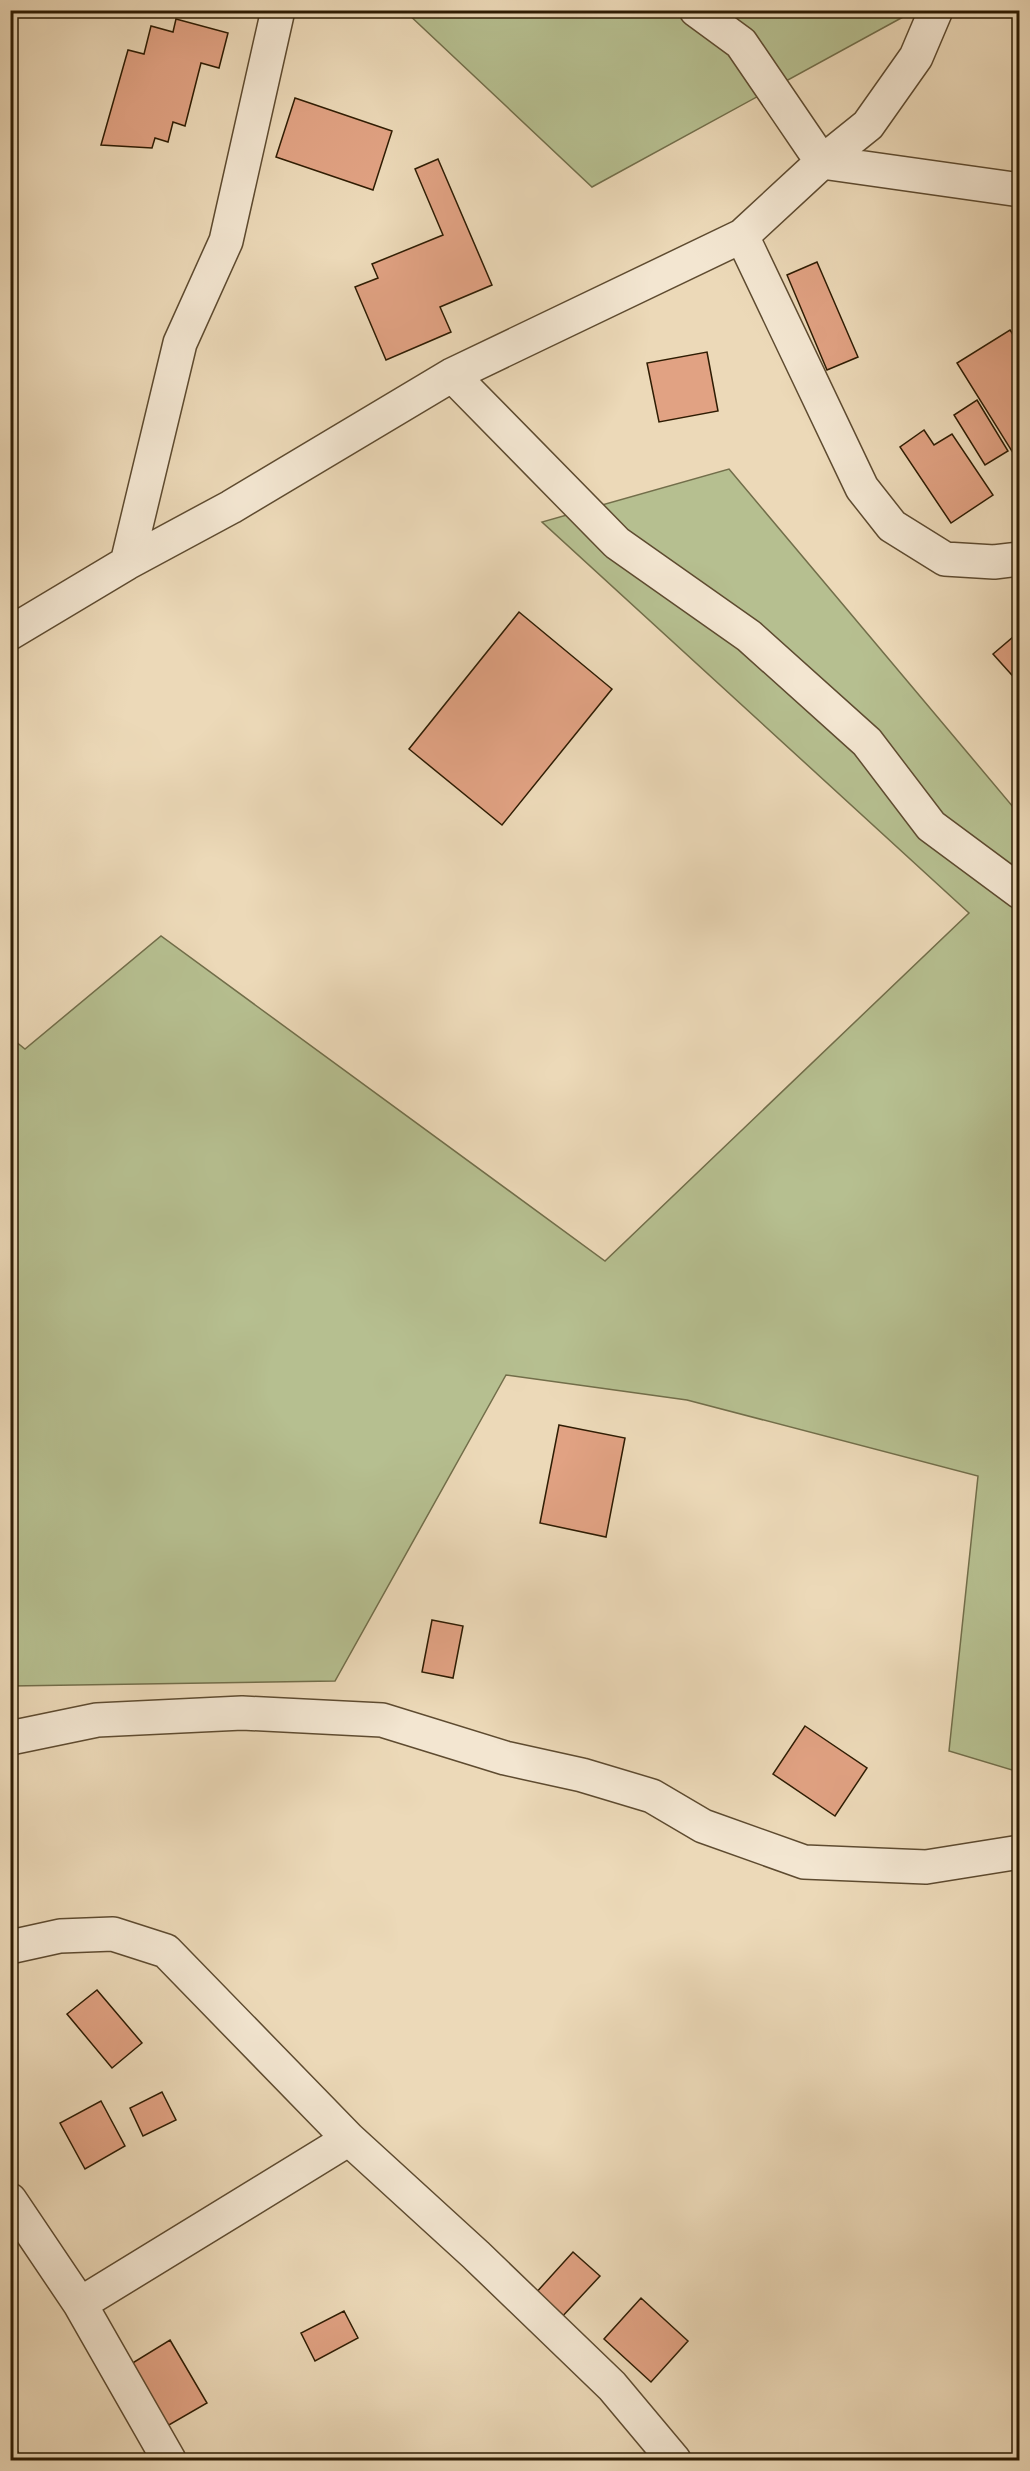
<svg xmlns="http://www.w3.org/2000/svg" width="1030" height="2471" font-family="Vollkorn,serif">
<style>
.green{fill:#b6bf90;stroke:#726e4a;stroke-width:1.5}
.building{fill:#e1a283;stroke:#2e1c03;stroke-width:1.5}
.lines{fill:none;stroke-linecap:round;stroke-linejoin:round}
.minor-casing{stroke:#5e4b30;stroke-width:36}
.minor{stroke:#f3e6d1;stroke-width:33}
</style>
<rect width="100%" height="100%" fill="#ecd9b8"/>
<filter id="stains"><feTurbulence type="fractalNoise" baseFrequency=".00333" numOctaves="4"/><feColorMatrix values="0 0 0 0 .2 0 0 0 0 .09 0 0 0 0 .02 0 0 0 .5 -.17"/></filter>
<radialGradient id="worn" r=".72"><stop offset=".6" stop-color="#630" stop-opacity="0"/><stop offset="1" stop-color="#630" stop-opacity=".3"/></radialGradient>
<path class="green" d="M405,11H914L592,187Z
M729,469L1019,814V1772L949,1751L978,1476L687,1400L506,1375L335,1681L11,1686L10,1037L25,1049L161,936L605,1261L969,913L542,522Z"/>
<path class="building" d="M176,19L228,33L219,68L201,63L185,126L173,122L168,142L155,138L152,148L101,145L128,50L144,54L151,26L173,32Z
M295,98L392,131L373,190L276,157Z
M438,159L492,285L440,307L451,332L386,360L355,287L378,278L372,264L443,235L415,169Z
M817,262L858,357L827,370L787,275Z
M1010,330L1020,345V464L957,363Z
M707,352L718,411L659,422L647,363Z
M977,400L1008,451L985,465L954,415Z
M924,430L934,445L952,434L993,495L951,523L900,447Z
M519,612L612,689L502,825L409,749Z
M1020,631V684L993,654Z
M559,1425L625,1438L606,1537L540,1523Z
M432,1620L463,1626L453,1678L422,1672Z
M805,1726L867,1768L835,1816L773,1774Z
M97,1990L142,2043L112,2068L67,2014Z
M162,2092L176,2120L143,2136L130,2108Z
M101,2101L125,2146L85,2169L60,2123Z
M573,2252L600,2276L560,2319L534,2295Z
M641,2298L688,2341L651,2382L604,2339Z
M344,2311L358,2338L315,2361L301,2333Z
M170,2340L207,2403L162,2429L126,2367Z
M10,2436L22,2460H10Z"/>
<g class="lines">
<g class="minor-casing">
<path id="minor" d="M696,10L741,43L822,162L1020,190
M742,236L862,488L892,526L945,559L994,562L1020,559
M452,375L617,543L749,636L867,742L931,826L1020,892
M127,563L180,343L226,241L278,10
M10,633L127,563L231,507L452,375L742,236L822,162L868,125L916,57L936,10
M10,1738L97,1720L242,1713L382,1720L505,1758L582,1775L652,1796L703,1826L804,1862L926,1867L1020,1852
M10,1947L60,1936L113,1934L166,1951L349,2139L476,2255L612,2386L674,2460
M10,2200L80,2304L169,2460
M80,2304L349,2139"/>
</g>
<use href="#minor" class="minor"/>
</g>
<rect width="1030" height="2471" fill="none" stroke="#ecd9b8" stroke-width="36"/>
<rect x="12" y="12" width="1006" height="2447" fill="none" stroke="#2e1c03" stroke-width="3"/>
<rect x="18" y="18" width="994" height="2435" fill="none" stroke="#2e1c03" stroke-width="1.5"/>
<rect width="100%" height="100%" filter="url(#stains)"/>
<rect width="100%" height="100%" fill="url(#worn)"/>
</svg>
